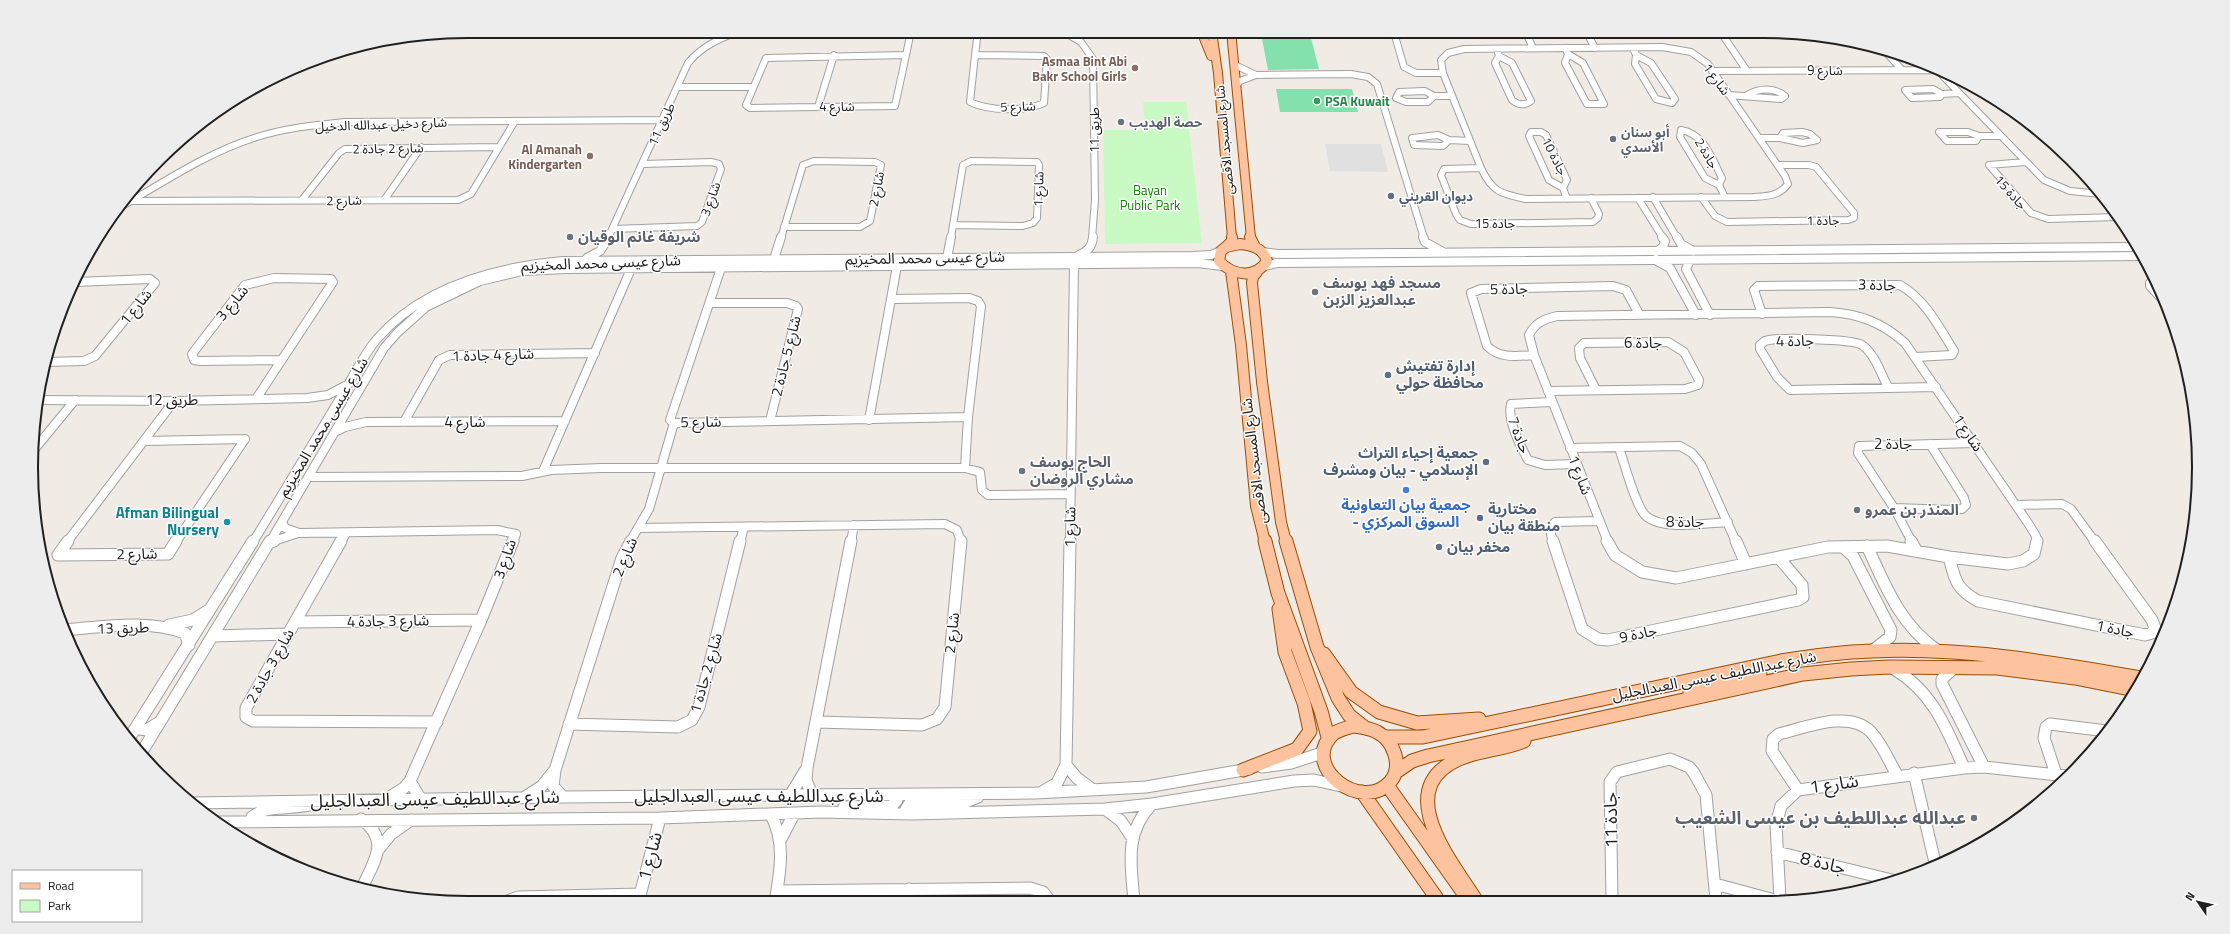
<svg xmlns="http://www.w3.org/2000/svg" width="2230" height="934" font-family="'Titillium Web','Noto Sans Arabic',sans-serif">
<style>
.park{fill:#c9fac4}
.pitch{fill:#84e0ac}
.parking{fill:#e0e0e0}
.lines{fill:none;stroke-linecap:round;stroke-linejoin:round}
.minor-far2-casing{stroke:#a1a1a1;stroke-width:8}
.minor-far1-casing{stroke:#a1a1a1;stroke-width:10}
.minor-casing{stroke:#a1a1a1;stroke-width:13}
.major-far2-casing{stroke:#9c4c00;stroke-width:10}
.major-far1-casing{stroke:#9c4c00;stroke-width:12}
.major-casing{stroke:#9c4c00;stroke-width:15}
.minor-far2{stroke:#fff;stroke-width:6}
.minor-far1{stroke:#fff;stroke-width:8}
.minor{stroke:#fff;stroke-width:11}
.major-far2{stroke:#fdc39f;stroke-width:8}
.major-far1{stroke:#fdc39f;stroke-width:10}
.major{stroke:#fdc39f;stroke-width:13}
.education-dot{fill:#8d6e63;stroke:#fff;stroke-width:1.5}
.leisure-dot{fill:#2e9e5b;stroke:#fff;stroke-width:1.5}
.worship-dot{fill:#6b7280;stroke:#fff;stroke-width:1.5}
.service-dot{fill:#5c6f8a;stroke:#fff;stroke-width:1.5}
.shop-dot{fill:#3f7fe0;stroke:#fff;stroke-width:1.5}
.culture-dot{fill:#0f9aa8;stroke:#fff;stroke-width:1.5}
.labels{text-anchor:middle;stroke-width:3;stroke-linejoin:round;paint-order:stroke}
.far-education-label{font-size:13px;font-weight:bold;fill:#785e54;stroke:#fff;text-anchor:end}
.far-street-label{font-size:13px;fill:#202020;stroke:#fff}
.far-leisure-label{font-size:13px;font-weight:bold;fill:#27864d;stroke:#fff;text-anchor:start}
.far-worship-label{font-size:13px;font-weight:bold;fill:#5b616d;stroke:#fff;text-anchor:start}
.far-park-label{font-size:13px;fill:#16820a;stroke:#fff}
.far-service-label{font-size:13px;font-weight:bold;fill:#4e5e75;stroke:#fff;text-anchor:start}
.worship-label{font-size:15px;font-weight:bold;fill:#5b616d;stroke:#fff;text-anchor:start}
.street-label{font-size:15px;fill:#202020;stroke:#fff}
.service-label{font-size:15px;font-weight:bold;fill:#4e5e75;stroke:#fff;text-anchor:start}
.shop-label{font-size:15px;font-weight:bold;fill:#366cbe;stroke:#fff}
.culture-label{font-size:15px;font-weight:bold;fill:#0d838f;stroke:#fff;text-anchor:end}
.near-street-label{font-size:18px;fill:#202020;stroke:#fff}
.near-worship-label{font-size:18px;font-weight:bold;fill:#5b616d;stroke:#fff;text-anchor:end}
.rim{fill:none;stroke:#202020;stroke-width:2}
</style>
<rect width="100%" height="100%" fill="#f1ebe6"/>
<path class="park" d="M1143,102H1186L1202,243L1105,244L1103,130H1145Z"/>
<path class="pitch" d="M1261,34H1310L1319,69L1268,70Z
M1276,89H1352L1358,112H1280Z"/>
<path class="parking" d="M1325,144H1381L1388,172L1330,171Z"/>
<g class="lines">
<g class="minor-far2-casing">
<path id="minor-far2" d="M1062,31L1081,42L1093,59L1095,200L1092,238
M1591,31L1587,33L1595,48
M1715,31L1722,34L1747,71
M1662,47L1691,52L1708,64L1785,176L1788,184C1779,196 1768,196 1754,197L1526,199C1501,194 1492,192 1481,168L1443,73L1441,60L1448,53L1464,49Z
M1565,48L1568,54
M1633,48L1636,55
M1497,49L1499,56
M1884,50L1902,70
M1568,54L1583,63L1604,104H1587L1565,63Z
M906,55L895,106L750,108L746,105L766,58Z
M906,55L911,31
M975,55L1044,56L1047,59L1044,103C1025,112 989,111 970,102Z
M975,55L978,31
M1636,55L1651,63L1675,99L1672,103L1656,99L1635,64Z
M1499,56L1512,63L1531,101C1525,106 1518,105 1512,100L1495,63Z
M1235,65L1256,75
M1937,70L2044,180L2070,191L2102,194
M1712,71L1937,70
M1443,73H1416L1404,67L1395,36L1397,33L1518,31L1527,35L1533,48
M1236,86L1240,81L1256,75L1351,74L1368,77L1377,84L1424,238
M678,87H753
M1933,89L1942,94L1940,97L1912,98L1905,90Z
M1425,91L1434,96L1428,102H1406L1396,98L1399,92Z
M1942,94L1959,93
M1729,95L1781,99L1785,96C1774,87 1759,88 1747,95
M1434,96H1451
M818,107L834,55
M1681,130C1705,134 1712,159 1722,178L1719,185L1705,178L1680,137Z
M1531,132H1541L1546,135L1567,180L1563,188L1549,180L1529,136Z
M1802,132L1810,134L1817,140L1803,143L1780,138L1783,133Z
M1939,132H1968L1979,136L1976,141H1947Z
M1438,135L1449,140L1443,146L1414,145L1412,138Z
M1979,136H1999
M1760,138H1780
M1449,140L1470,141
M971,161L1037,162L1039,165L1037,218L1033,223L1023,226L953,225L963,165Z
M2025,162L1989,165L2031,213L2048,219L2119,217
M1481,168L1444,169L1441,175L1456,214L1460,220L1471,224L1593,222L1598,218L1599,214L1591,198
M1719,185L1725,197
M1563,188L1567,199
M1653,197L1677,238
M1701,197L1715,216L1727,222L1848,220L1854,218V213L1816,167L1809,165H1778
M1638,198L1663,238
M385,199L421,147
M302,200L339,153L345,149L499,147
M132,201L458,200L471,194L515,121
M119,208C164,182 208,152 257,137C285,128 315,125 344,122L663,120
M613,229L697,226L702,222L721,169L719,164L711,162L643,164
M608,238L688,63C702,46 720,38 741,31
M781,238L803,165L814,161L875,162L881,165L870,221L860,227H784
M951,238L953,225"/>
</g>
<g class="minor-far1-casing">
<path id="minor-far1" d="M1423,237L1425,242L1443,252
M1677,237L1681,244L1693,251
M1263,252L1278,254L2137,247
M1656,252L1663,247L1665,241L1662,237
M1079,255C1088,251 1092,247 1093,237
M587,258L600,251L609,237
M947,258L951,237
M774,259L781,237
M1690,260L1686,269L1710,315
M1657,261L1670,268L1696,315
M1265,266L1277,263L2143,256
M2157,281L2150,283V286L2164,301
M892,299L969,298L978,301L981,306L968,417L965,468
M710,303H787L796,306L798,309L770,421
M1762,314L1754,290L1758,286L1900,285C1925,299 1939,327 1954,351L1952,355L1916,357
M1534,355C1517,356 1500,359 1487,346L1471,293L1481,289L1613,286L1626,290L1639,314
M46,362L84,361L95,356L155,283L150,279L75,282
M1888,387C1881,374 1875,354 1862,345C1853,339 1776,337 1765,341C1763,342 1762,344 1760,345V349L1777,377L1790,390L1936,387
M1548,391L1685,389L1698,385L1699,380L1684,352L1668,342L1584,343L1579,348L1580,358L1596,390
M256,399L333,282L331,279L274,278L245,285L192,354L194,360L200,361L281,360
M37,400L174,401L307,398L328,395L345,386
M1552,402L1511,404C1507,421 1520,445 1528,460L1545,465L1576,464
M869,420L897,266
M404,422L439,360L450,355L595,353
M674,423L968,417
M674,423L670,420L721,268
M335,432L345,427L366,422L565,421
M144,441L245,439
M1570,448L1680,446L1692,453L1701,464L1736,542
M1619,448C1625,464 1635,506 1646,516C1663,531 1707,523 1728,522
M33,451L75,400
M543,471L631,269
M309,477L522,476L551,470L601,468H965L980,472L982,490L988,495L1070,494
M2017,505L2062,504L2071,509L2095,542
M1894,508L1953,510L1962,509L1966,505L1964,498L1930,444
M282,522L285,528L299,533L497,530L516,534L513,542
M638,528L649,509L674,423
M67,542L174,401
M176,542L245,439
M253,542C282,495 310,448 339,400C351,381 363,355 377,339C423,286 497,267 563,261L1193,256L1211,255L1221,251
M270,542L384,348L397,333L426,307L480,281L522,271L566,269L1198,263L1222,266
M271,542L298,533
M341,542L346,533
M630,542L638,528L945,524L957,530L961,542
M740,542L744,527
M851,542L854,525
M1070,542L1074,264
M1553,542C1551,534 1548,529 1555,522L1597,521
M1608,542L1534,355L1529,335C1535,323 1544,319 1557,316L1830,312C1860,314 1883,323 1905,343L2028,523L2036,536L2037,542
M1912,542L1894,508L1858,453L1859,446L1975,443"/>
</g>
<g class="minor-casing">
<path id="minor" d="M341,541L246,708V717L253,721L437,722
M1553,541L1582,629L1598,639L1608,640L1798,600L1803,597L1802,585L1779,558
M1607,541L1615,555L1642,572L1676,578L1828,547L1887,546L1949,557L2008,564L2023,561L2034,554L2037,541
M1736,541L1746,564
M1911,541L1916,550
M269,543L274,541
M1867,546C1885,585 1900,625 1937,650
M1843,547L1853,556L1891,630L1890,637L1872,651
M58,555L168,554L176,541
M58,555L68,541
M1949,557C1955,580 1956,589 1978,601L2145,635L2152,633L2155,628L2152,620L2095,541
M295,622L481,620
M169,625L193,620L209,610
M63,630C103,627 147,619 185,633L189,645
M213,636L288,634
M1954,668L1942,679V684L1984,767
M1894,669C1932,691 1947,729 1964,768
M817,722L922,725L937,719L945,707L961,541
M569,724L678,727L692,720L699,707L740,541
M138,725L140,729L147,730L158,723
M128,740L253,541
M140,755L270,541
M1066,765L1077,778L1093,790
M1262,767L1291,763L1322,753
M1914,773L1936,867
M2056,774L2044,738L2046,727L2050,724L2107,731
M410,781L421,800
M1798,790L1772,751L1773,739L1779,734C1805,728 1849,709 1871,732C1882,744 1889,761 1897,775
M1042,792L1057,783L1066,765L1070,541
M791,794L805,771
M812,795L806,780L807,768L851,541
M525,797L542,786L554,771
M563,797L553,786L555,770L622,558L631,541
M385,800L404,788L410,781L481,620L513,541
M191,803L563,797L1035,793L1146,787L1249,769
M844,807L892,806L897,800L893,795
M1105,809L1121,821L1131,836
M911,814L906,809L910,803L966,802L978,797
M771,815C786,842 780,873 775,902
M361,819C391,840 374,861 362,888
M254,820L252,817C269,803 297,811 317,803
M216,822L660,818L821,812L911,814L1105,809L1152,804L1294,781L1314,780L1341,786
M781,839L794,814
M378,850L391,834L411,820
M1777,852L1892,880
M1715,884L1771,899
M777,891L1030,888L1043,892L1050,901
M1780,899L1776,825L1781,806L1798,790L1964,768L1984,767L2067,776
M1612,900L1610,782L1617,772L1670,759L1689,767L1694,773L1706,795L1716,900
M1134,901C1131,864 1124,833 1152,804
M907,902L909,889
M502,903L518,897L640,894
M638,903L660,818"/>
</g>
<g class="major-far2-casing">
<path id="major-far2" d="M1201,31L1211,56
M1212,31L1218,73L1232,238
M1231,31L1251,238"/>
</g>
<g class="major-far1-casing">
<path id="major-far1" d="M1250,237L1255,247
M1240,244C1252,245 1263,248 1267,261C1255,279 1233,276 1219,261L1221,251L1226,247Z
M1226,247L1232,241V237
M1231,271L1241,345L1256,506L1265,542
M1257,272L1253,277L1252,283L1262,382L1281,522L1286,542"/>
</g>
<g class="major-casing">
<path id="major" d="M1265,541L1278,593L1321,711L1328,737
M1286,541L1317,647L1338,698L1349,715L1364,727
M1324,654L1351,692L1379,712L1417,723L1479,719
M1692,697L1690,692L1692,688L1760,673
M1353,726C1361,727 1370,728 1377,732C1393,740 1404,766 1390,782C1362,814 1299,766 1333,734C1338,730 1347,728 1353,726Z
M1384,737H1423L1781,661C1811,656 1841,652 1872,651C1962,647 2052,662 2141,678
M1243,770L1297,749L1310,731L1304,703L1285,652L1279,609
M1396,772L1412,761L1428,756L1803,674L1851,669L1889,667L1997,668L2075,678L2135,690
M1387,785L1467,898
M1362,792L1438,900
M1476,900C1451,861 1391,789 1459,759C1480,750 1503,750 1524,741"/>
</g>
<use href="#minor-far2" class="minor-far2"/>
<use href="#minor-far1" class="minor-far1"/>
<use href="#minor" class="minor"/>
<use href="#major-far2" class="major-far2"/>
<use href="#major-far1" class="major-far1"/>
<use href="#major" class="major"/>
</g>
<g class="education-dot">
<circle cx="1135" cy="68" r="4"/>
<circle cx="590" cy="156" r="4"/>
</g>
<circle class="leisure-dot" cx="1317" cy="101" r="4"/>
<g class="worship-dot">
<circle cx="1121" cy="122" r="4"/>
<circle cx="1613" cy="139" r="4"/>
<circle cx="570" cy="237" r="4"/>
<circle cx="1315" cy="292" r="4"/>
<circle cx="1022" cy="471" r="4"/>
<circle cx="1857" cy="510" r="4"/>
<circle cx="1974" cy="818" r="4"/>
</g>
<g class="service-dot">
<circle cx="1391" cy="196" r="4"/>
<circle cx="1388" cy="375" r="4"/>
<circle cx="1486" cy="462" r="4"/>
<circle cx="1480" cy="518" r="4"/>
<circle cx="1439" cy="547" r="4"/>
</g>
<circle class="shop-dot" cx="1406" cy="490" r="4"/>
<circle class="culture-dot" cx="227" cy="522" r="4"/>
<g class="labels">
<g class="far-education-label">
<text x="1127" y="66">Asmaa Bint Abi<tspan x="1127" dy="15">Bakr School Girls</tspan></text>
<text x="582" y="154">Al Amanah<tspan x="582" dy="15">Kindergarten</tspan></text>
</g>
<g class="far-street-label">
<text x="1825" y="75">شارع 9</text>
<text transform="translate(1717 79) rotate(54)" y="5">شارع 1</text>
<text x="837" y="111">شارع 4</text>
<text transform="translate(1018 106) rotate(-2)" y="5">شارع 5</text>
<text transform="translate(381 124) rotate(-2)" y="5">شارع دخيل عبدالله الدخيل</text>
<text transform="translate(661 124) rotate(-65)" y="5">طريق 11</text>
<text transform="translate(1094 130) rotate(-90)" y="5">طريق 11</text>
<text transform="translate(1224 140) rotate(-95)" y="5">شارع المسجد الاقصى</text>
<text transform="translate(388 148) rotate(-1)" y="5">شارع 2 جادة 2</text>
<text transform="translate(1707 153) rotate(59)" y="5">جادة 2</text>
<text transform="translate(1555 156) rotate(63)" y="5">جادة 10</text>
<text transform="translate(876 189) rotate(-79)" y="5">شارع 2</text>
<text transform="translate(1038 189) rotate(-88)" y="5">شارع 1</text>
<text transform="translate(2011 192) rotate(48)" y="5">جادة 15</text>
<text transform="translate(710 199) rotate(-70)" y="5">شارع 3</text>
<text transform="translate(344 200) rotate(-1)" y="5">شارع 2</text>
<text transform="translate(1823 220) rotate(-1)" y="5">جادة 1</text>
<text x="1495" y="228">جادة 15</text>
</g>
<g class="far-leisure-label">
<text x="1325" y="106">PSA Kuwait</text>
</g>
<g class="far-worship-label">
<text x="1129" y="127">حصة الهديب</text>
<text x="1621" y="137">أبو سنان<tspan x="1621" dy="15">الأسدي</tspan></text>
</g>
<g class="far-park-label">
<text x="1150" y="195">Bayan<tspan x="1150" dy="15">Public Park</tspan></text>
</g>
<g class="far-service-label">
<text x="1399" y="201">ديوان القريني</text>
</g>
<g class="worship-label">
<text x="578" y="242">شريفة غانم الوقيان</text>
<text x="1323" y="288">مسجد فهد يوسف<tspan x="1323" dy="17">عبدالعزيز الزبن</tspan></text>
<text x="1030" y="467">الحاج يوسف<tspan x="1030" dy="17">مشاري الروضان</tspan></text>
<text x="1865" y="515">المنذر بن عمرو</text>
</g>
<g class="street-label">
<text transform="translate(925 258) rotate(-1)" y="5">شارع عيسى محمد المخيزيم</text>
<text transform="translate(601 263) rotate(-2)" y="5">شارع عيسى محمد المخيزيم</text>
<text transform="translate(1877 285) rotate(2)" y="5">جادة 3</text>
<text transform="translate(1509 289) rotate(-1)" y="5">جادة 5</text>
<text transform="translate(232 303) rotate(-50)" y="5">شارع 3</text>
<text transform="translate(136 307) rotate(-51)" y="5">شارع 1</text>
<text transform="translate(1795 341) rotate(-1)" y="5">جادة 4</text>
<text x="1643" y="348">جادة 6</text>
<text transform="translate(493 355) rotate(-2)" y="5">شارع 4 جادة 1</text>
<text transform="translate(786 356) rotate(-76)" y="5">شارع 5 جادة 2</text>
<text x="172" y="405">طريق 12</text>
<text x="465" y="427">شارع 4</text>
<text transform="translate(701 422) rotate(-1)" y="5">شارع 5</text>
<text transform="translate(323 427) rotate(-59)" y="5">شارع عيسى محمد المخيزيم</text>
<text transform="translate(1968 433) rotate(56)" y="5">شارع 1</text>
<text transform="translate(1519 435) rotate(69)" y="5">جادة 7</text>
<text x="1893" y="449">جادة 2</text>
<text transform="translate(1254 461) rotate(-97)" y="5">شارع المسجد الاقصى</text>
<text transform="translate(1580 475) rotate(69)" y="5">شارع 1</text>
<text x="1685" y="527">جادة 8</text>
<text transform="translate(1070 527) rotate(-89)" y="5">شارع 1</text>
<text transform="translate(137 554) rotate(-1)" y="5">شارع 2</text>
<text transform="translate(625 557) rotate(-67)" y="5">شارع 2</text>
<text transform="translate(505 559) rotate(-71)" y="5">شارع 3</text>
<text transform="translate(388 621) rotate(-1)" y="5">شارع 3 جادة 4</text>
<text transform="translate(123 628) rotate(-2)" y="5">طريق 13</text>
<text transform="translate(2115 629) rotate(12)" y="5">جادة 1</text>
<text transform="translate(952 633) rotate(-84)" y="5">شارع 2</text>
<text transform="translate(1638 634) rotate(-12)" y="5">جادة 9</text>
<text transform="translate(270 666) rotate(-61)" y="5">شارع 3 جادة 2</text>
<text transform="translate(706 673) rotate(-74)" y="5">شارع 2 جادة 1</text>
<text transform="translate(1714 676) rotate(-11)" y="5">شارع عبداللطيف عيسى العبدالجليل</text>
</g>
<g class="service-label">
<text x="1396" y="371">إدارة تفتيش<tspan x="1396" dy="17">محافظة حولي</tspan></text>
<text x="1478" y="458" text-anchor="end">جمعية إحياء التراث<tspan x="1478" dy="17">الإسلامي - بيان ومشرف</tspan></text>
<text x="1488" y="514">مختارية<tspan x="1488" dy="17">منطقة بيان</tspan></text>
<text x="1447" y="552">مخفر بيان</text>
</g>
<g class="shop-label">
<text x="1406" y="510">جمعية بيان التعاونية<tspan x="1406" dy="17">- السوق المركزي</tspan></text>
</g>
<g class="culture-label">
<text x="219" y="518">Afman Bilingual<tspan x="219" dy="17">Nursery</tspan></text>
</g>
<g class="near-street-label">
<text transform="translate(1834 784) rotate(-8)" y="6">شارع 1</text>
<text x="759" y="802">شارع عبداللطيف عيسى العبدالجليل</text>
<text transform="translate(435 799) rotate(-1)" y="6">شارع عبداللطيف عيسى العبدالجليل</text>
<text transform="translate(1611 820) rotate(-91)" y="6">جادة 11</text>
<text transform="translate(650 856) rotate(-75)" y="6">شارع 1</text>
<text transform="translate(1823 863) rotate(14)" y="6">جادة 8</text>
</g>
<g class="near-worship-label">
<text x="1966" y="824">عبدالله عبداللطيف بن عيسى الشعيب</text>
</g>
</g>
<path d="M0 0H2230V934H0ZM467 38H1763A429 429 0 0 1 2192 467V467A429 429 0 0 1 1763 896H467A429 429 0 0 1 38 467V467A429 429 0 0 1 467 38Z" fill="#ededed" fill-rule="evenodd"/>
<path class="rim" d="M467 38H1763A429 429 0 0 1 2192 467V467A429 429 0 0 1 1763 896H467A429 429 0 0 1 38 467V467A429 429 0 0 1 467 38Z"/>
<rect x="12" y="870" width="130" height="52" fill="#ffffff" stroke="#a6a6a6"/>
<rect x="20" y="883" width="20" height="6" fill="#fdc39f" stroke="#a6a6a6"/>
<text x="48" y="890" font-size="12" fill="#202020">Road</text>
<rect x="20" y="900" width="20" height="12" fill="#c9fac4" stroke="#a6a6a6"/>
<text x="48" y="910" font-size="12" fill="#202020">Park</text>
<g transform="translate(2198 902) rotate(304)" stroke="#ffffff" stroke-width="3" paint-order="stroke">
<path d="M0-3L7 15L0 10L-7 15Z" fill="#202020"/>
<text y="-6" font-size="11" font-weight="bold" text-anchor="middle" fill="#202020">N</text>
</g>
</svg>
